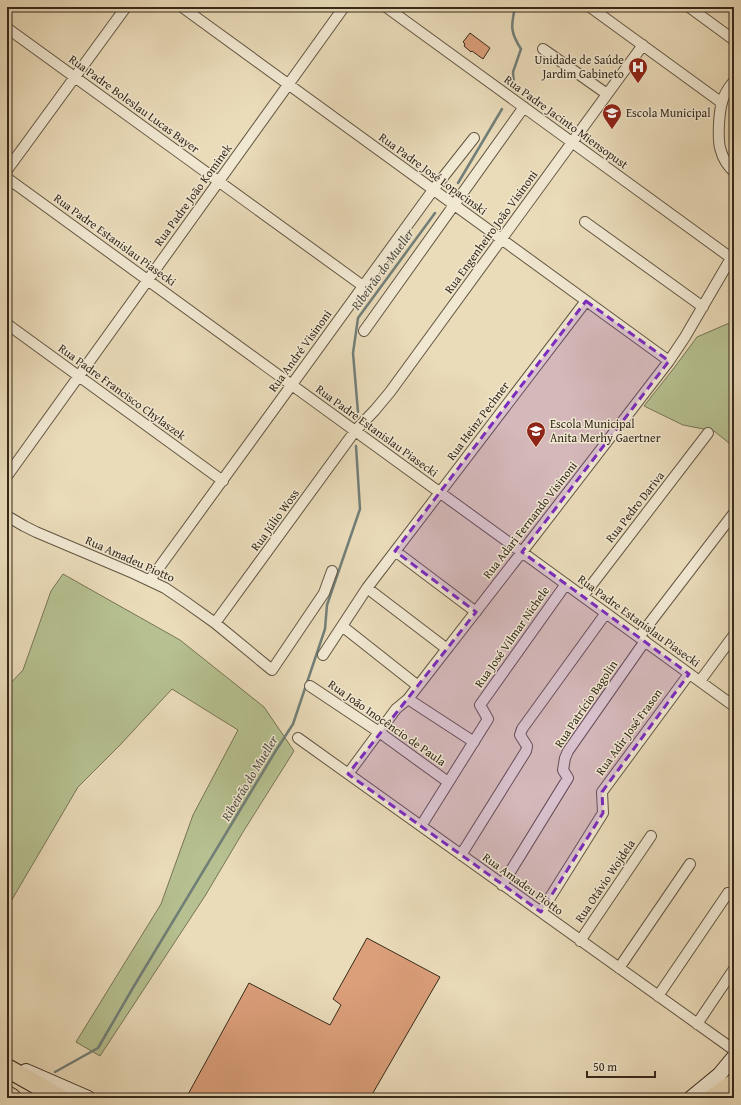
<svg xmlns="http://www.w3.org/2000/svg" width="741" height="1105" font-family="'Gentium Book Plus',serif">
<style>
.green{fill:#b6c090;stroke:#767456}
.lines{fill:none;stroke-linecap:round;stroke-linejoin:round}
.stream{stroke:#717f78;stroke-width:2.5}
.building{fill:#db9f7a;stroke:#35291b}
.street-casing{stroke:#625642;stroke-width:12}
.secondary-casing{stroke:#35291b;stroke-width:16}
.highway-casing{stroke:#35291b;stroke-width:20}
.street{stroke:#f1e8d2;stroke-width:10}
.secondary{stroke:#f1e8d2;stroke-width:14}
.highway{stroke:#eadbb9;stroke-width:18}
.marked{fill:#7b2cbf;fill-opacity:0.2;stroke:#7b2cbf;stroke-width:3;stroke-dasharray:8 5;stroke-linejoin:round}
.labels{text-anchor:middle;stroke-width:3;stroke-linejoin:round;paint-order:stroke}
.poi-label{font-size:12px;fill:#35291b;stroke:#f1e8d2;text-anchor:start}
.street-label{font-size:12px;fill:#35291b;stroke:#f1e8d2}
.water-label{font-size:13px;font-style:italic;fill:#4e4d42;stroke:#f1e8d2}
</style>
<rect width="100%" height="100%" fill="#eadbb9"/>
<filter id="stains"><feTurbulence type="fractalNoise" baseFrequency=".005" numOctaves="4"/><feColorMatrix values="0 0 0 0 .2 0 0 0 0 .09 0 0 0 0 .02 0 0 0 .5 -.17"/></filter>
<radialGradient id="worn" r=".72"><stop offset=".6" stop-color="#630" stop-opacity="0"/><stop offset="1" stop-color="#630" stop-opacity=".3"/></radialGradient>
<path class="green" d="M734,321V447L714,431L683,425L644,406L674,368L697,337Z
M63,574L180,640L264,707L294,751L243,832L205,896L100,1056L76,1042L161,904L193,815L238,730L172,689L120,745L78,787L7,908V687L23,670L51,591Z"/>
<g class="lines">
<path class="stream" d="M514,84L513,72L521,49C510,32 511,26 515,7
M458,183L502,109
M358,412L353,353L358,318L435,213
M55,1072L98,1048L134,986L275,752L293,724L325,629L327,605L360,509L356,446"/>
</g>
<path class="building" d="M470,33L490,48L483,59L472,51L471,52L464,46L465,44L463,42Z
M367,938L440,977L370,1098H186L249,983L330,1025L341,1005L333,999Z"/>
<g class="lines">
<g class="street-casing">
<path id="street" d="M182,7L669,361
M386,7L734,260
M590,7L722,103
M689,7L734,40
M7,28L363,286
M543,49L607,94
M734,81C729,87 724,94 722,102C719,113 717,141 721,151C723,159 728,166 734,172
M7,170L126,7
M7,178L731,704
M585,222L703,307
M7,324L223,481
M364,331L524,107
M7,476L344,7
M7,516L24,526L36,532L133,573L165,588L187,603L215,623L272,670L324,593L332,571
M395,551L476,612
M150,580L433,190L474,138
M367,588L447,649
M583,596L708,433
M215,623L355,431L375,410L390,392L643,45
M342,626L418,686
M639,637L734,513
M323,655L367,588L586,301
M700,681L734,635
M310,686L379,732L448,782
M408,699L474,742
M298,738L734,1050
M348,774L396,709L408,699L522,552L669,361L685,337L734,253
M421,826L488,719L480,705L566,584
M461,855L526,751L527,746L520,735L522,729L606,613
M502,885L568,778L563,770L565,758L568,751L645,641
M541,912L603,813L602,792L689,674
M580,941L651,836
M619,968L690,864
M658,996L728,893
M697,1024L734,969"/>
</g>
<g class="secondary-casing">
<path id="secondary" d="M26,1071L88,1098
M691,1098L719,1075L734,1057"/>
</g>
<g class="highway-casing">
<path id="highway" d="M7,1068L60,1098
M7,1095L12,1098
M713,1098L734,1083"/>
</g>
<use href="#street" class="street"/>
<use href="#secondary" class="secondary"/>
<use href="#highway" class="highway"/>
</g>
<path class="marked" d="M586,301L669,361L522,552L689,674L602,792L603,813L541,912L348,774L476,612L395,551Z"/>
<defs>
<g id="hospital-pin" transform="scale(1)"><path d="M0 17L-7.5 6A9.5 9.5 0 1 1 7.5 6Z" fill="#8f2418" stroke="#f1e8d2"/><path d="M-5-5h3v3.5h4V-5h3V5h-3V1.5h-4V5h-3Z" fill="#fff"/></g>
<g id="school-pin" transform="scale(1)"><path d="M0 17L-7.5 6A9.5 9.5 0 1 1 7.5 6Z" fill="#8f2418" stroke="#f1e8d2"/><path d="M0-5L7-2L0 1L-7-2ZM-4 1L0 2.5L4 1V4Q0 6-4 4Z" fill="#fff"/></g>
</defs>
<g fill-rule="evenodd">
<use href="#hospital-pin" x="638" y="67"/>
<use href="#school-pin" x="612" y="113"/>
<use href="#school-pin" x="536" y="431"/>
</g>
<g class="labels">
<g class="poi-label">
<text x="624" y="64" text-anchor="end">Unidade de Saúde<tspan x="624" dy="14">Jardim Gabineto</tspan></text>
<text x="626" y="117">Escola Municipal</text>
<text x="550" y="428">Escola Municipal<tspan x="550" dy="14">Anita Merhy Gaertner</tspan></text>
</g>
<g class="street-label">
<text transform="translate(134 104) rotate(36)" y="4">Rua Padre Boleslau Lucas Bayer</text>
<text transform="translate(566 122) rotate(36)" y="4">Rua Padre Jacinto Miensopust</text>
<text transform="translate(433 174) rotate(36)" y="4">Rua Padre José Lopacinski</text>
<text transform="translate(193 195) rotate(-54)" y="4">Rua Padre João Kominek</text>
<text transform="translate(491 232) rotate(-54)" y="4">Rua Engenheiro João Visinoni</text>
<text transform="translate(115 240) rotate(36)" y="4">Rua Padre Estanislau Piasecki</text>
<text transform="translate(300 351) rotate(-54)" y="4">Rua André Visinoni</text>
<text transform="translate(122 392) rotate(36)" y="4">Rua Padre Francisco Chylaszek</text>
<text transform="translate(478 421) rotate(-53)" y="4">Rua Heinz Pechner</text>
<text transform="translate(377 431) rotate(36)" y="4">Rua Padre Estanislau Piasecki</text>
<text transform="translate(635 507) rotate(-52)" y="4">Rua Pedro Dariva</text>
<text transform="translate(275 520) rotate(-54)" y="4">Rua Júlio Woss</text>
<text transform="translate(530 520) rotate(-52)" y="4">Rua Adari Fernando Visinoni</text>
<text transform="translate(130 559) rotate(24)" y="4">Rua Amadeu Piotto</text>
<text transform="translate(639 621) rotate(36)" y="4">Rua Padre Estanislau Piasecki</text>
<text transform="translate(512 637) rotate(-55)" y="4">Rua José Vilmar Nichele</text>
<text transform="translate(586 704) rotate(-56)" y="4">Rua Patrício Bagolin</text>
<text transform="translate(387 723) rotate(35)" y="4">Rua João Inocêncio de Paula</text>
<text transform="translate(629 732) rotate(-54)" y="4">Rua Adir José Frason</text>
<text transform="translate(605 881) rotate(-56)" y="4">Rua Otávio Wojdela</text>
<text transform="translate(523 884) rotate(36)" y="4">Rua Amadeu Piotto</text>
</g>
<g class="water-label">
<text transform="translate(382 269) rotate(-54)" y="5">Ribeirão do Mueller</text>
<text transform="translate(249 778) rotate(-59)" y="5">Ribeirão do Mueller</text>
</g>
</g>
<rect width="741" height="1105" fill="none" stroke="#eadbb9" stroke-width="24"/>
<rect x="8" y="8" width="725" height="1089" fill="none" stroke="#35291b" stroke-width="2"/>
<rect x="12" y="12" width="717" height="1081" fill="none" stroke="#35291b"/>
<path d="M587 1071v6h68v-6" fill="none" stroke="#35291b" stroke-width="2"/>
<text x="593" y="1071" font-size="12" fill="#35291b" stroke="#f1e8d2" stroke-width="3" paint-order="stroke">50 m</text>
<rect width="100%" height="100%" filter="url(#stains)"/>
<rect width="100%" height="100%" fill="url(#worn)"/>
</svg>
